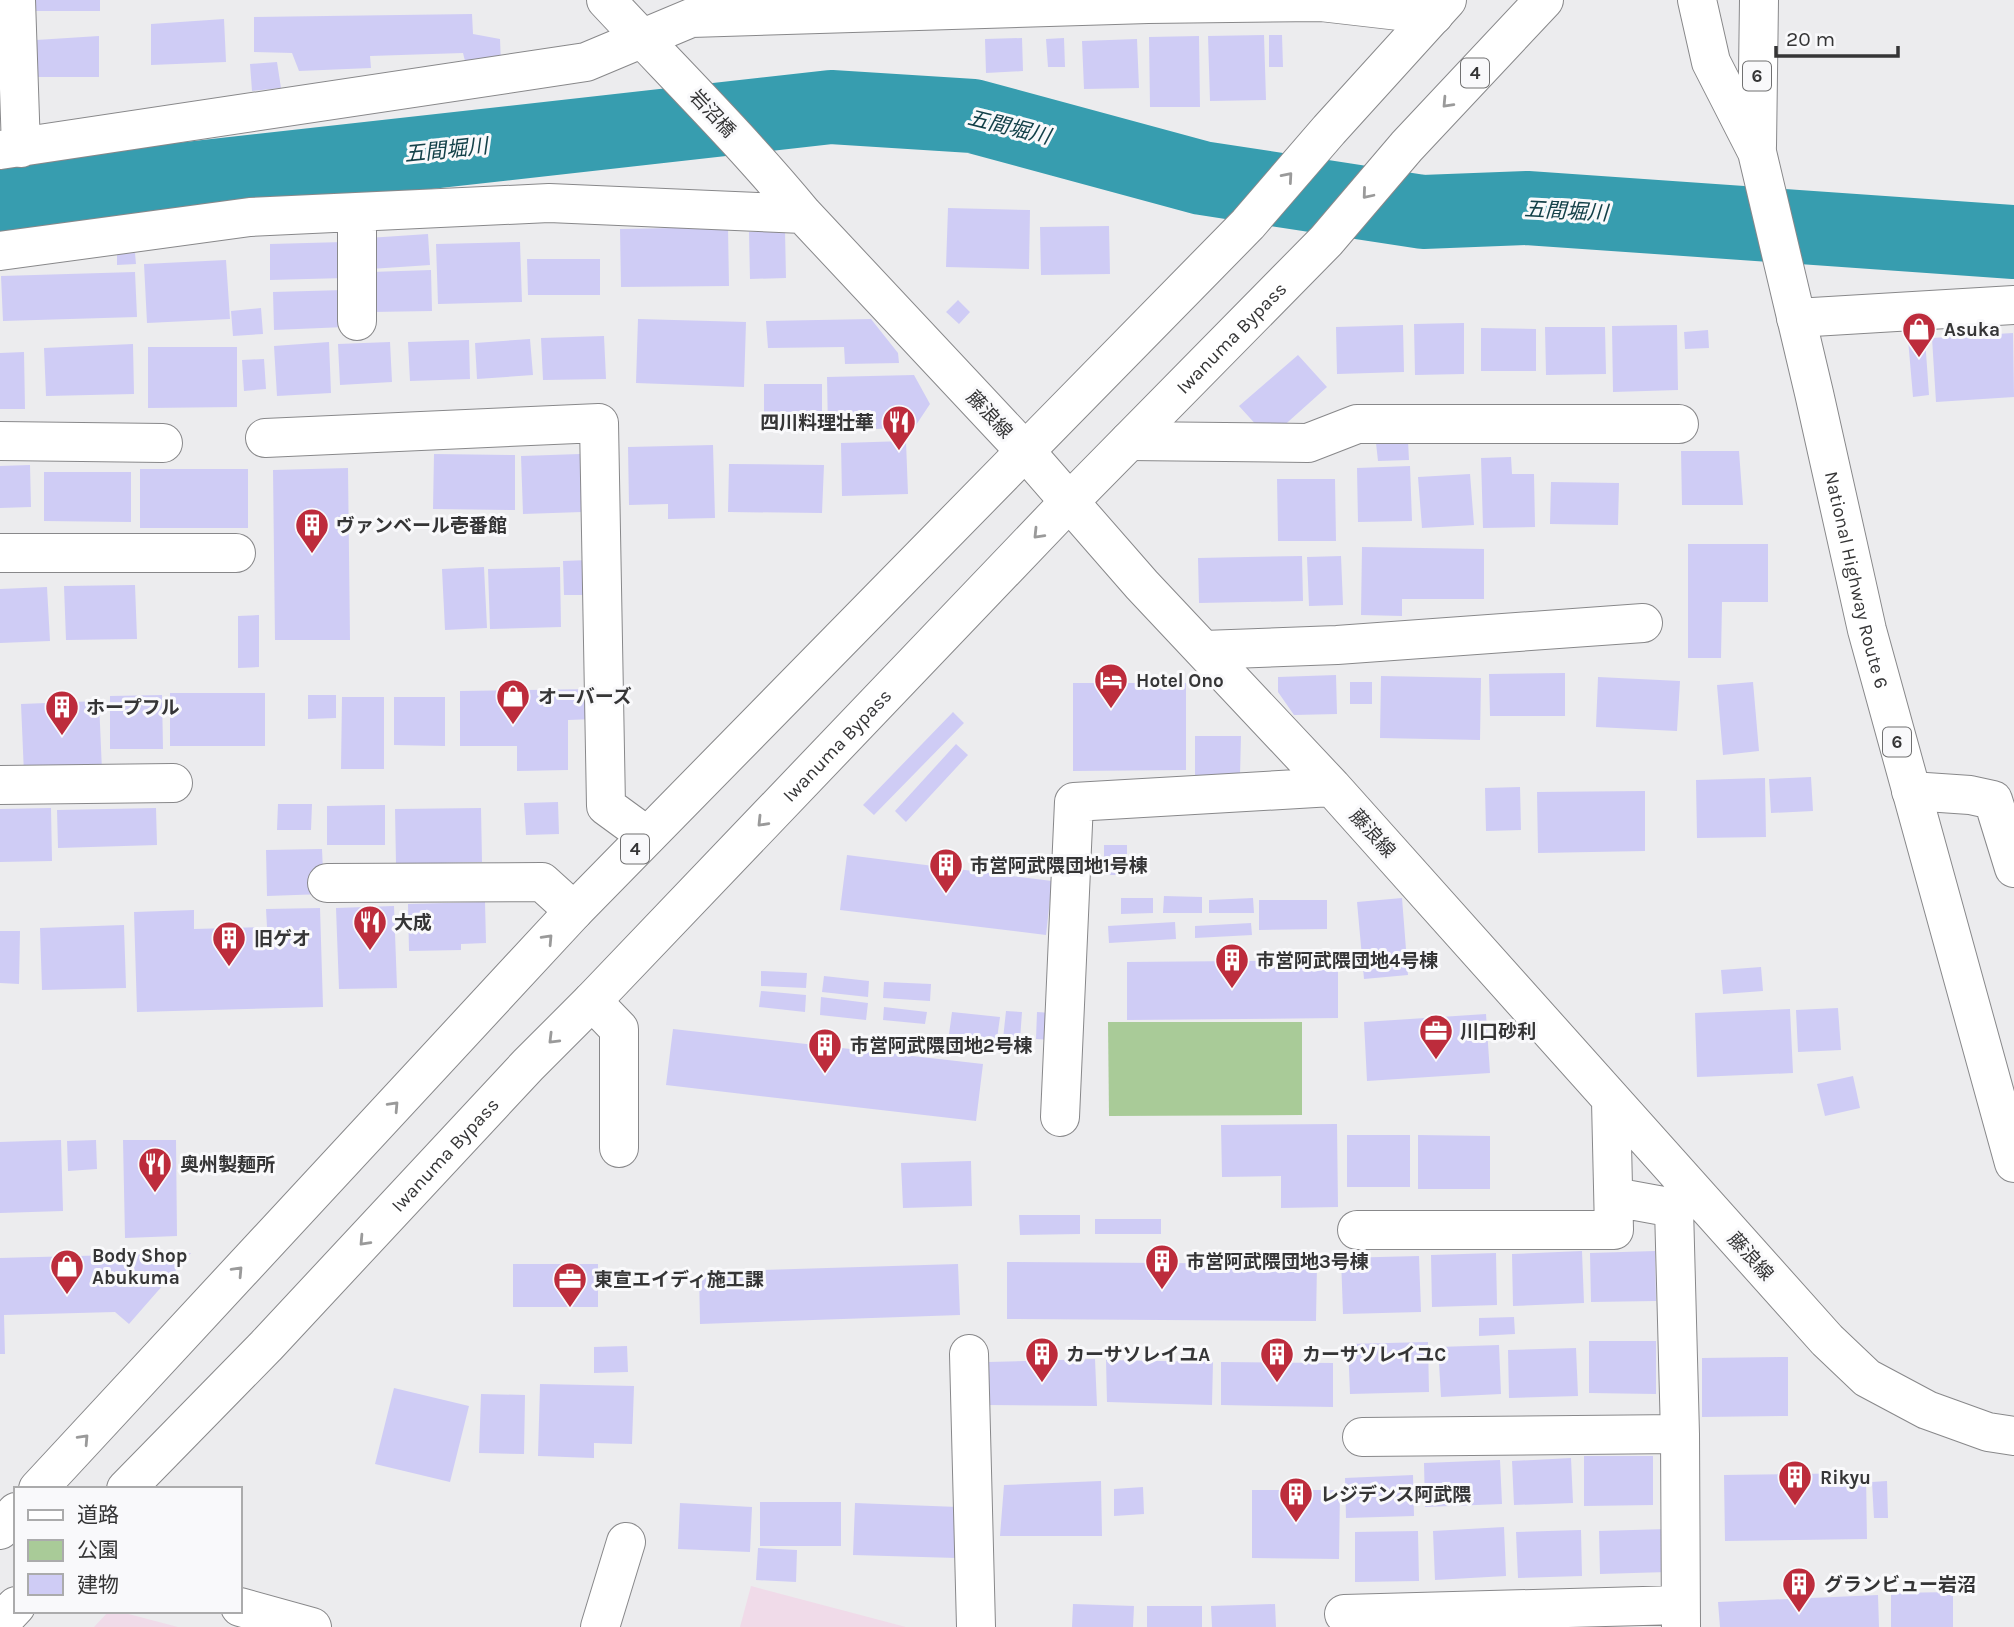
<svg xmlns="http://www.w3.org/2000/svg" width="2014" height="1627" font-family="Karla,'Noto Sans JP',sans-serif">
<style>
.commercial{fill:#f0dbe9}
.green{fill:#a9cb98}
.lines{fill:none;stroke-linecap:round;stroke-linejoin:round}
.river{stroke:#379daf;stroke-width:74}
.building{fill:#cfccf5}
.minor-casing{stroke:#88888a;stroke-width:40}
.highway-casing{stroke:#88888a;stroke-width:40}
.minor{stroke:#fff;stroke-width:38}
.highway{stroke:#fff;stroke-width:38}
.oneway{stroke:#9a9a9a}
.labels{text-anchor:middle;stroke-width:6;stroke-linejoin:round;paint-order:stroke}
.shield{fill:#f9f9fb;stroke:#707071;stroke-width:2}
.shield-label{font-size:18px;font-weight:bold;fill:#353536}
.street-label{font-size:19px;fill:#353536;stroke:#f9f9fb}
.poi-label{font-size:19px;font-weight:bold;fill:#353536;stroke:#f9f9fb;text-anchor:start}
.water-label{font-size:21px;font-style:italic;fill:#144149;stroke:#f9f9fb}
</style>
<rect width="100%" height="100%" fill="#ececee"/>
<path class="commercial" d="M751,1586L906,1627H740Z
M109,1611H117L178,1627H94Z"/>
<path class="green" d="M1108,1022H1302V1115L1109,1116Z"/>
<g class="lines">
<path class="river" d="M0,200L831,107L973,116L1202,178L1423,212L1527,208L2014,242"/>
</g>
<path class="building" d="M32,0H100V11H32Z
M472,14L473,34L500,39L501,64L466,65L463,53L370,56L371,68L299,71L292,53L254,52V17Z
M224,19L226,62L151,65V24Z
M1264,35L1266,100L1210,101L1208,36Z
M1269,35H1282L1283,67H1269Z
M99,36V77H36V40Z
M1199,36L1200,107H1150L1149,37Z
M1022,38L1023,71L986,73L985,39Z
M1064,38L1065,67H1048L1046,39Z
M1137,39L1139,88L1084,89L1082,41Z
M277,62L281,88L252,91L250,64Z
M948,208L1030,210L1029,269L946,267Z
M1109,226L1110,274L1041,275L1040,227Z
M728,227L729,286L621,287L620,229Z
M785,231L786,278L750,279L749,232Z
M428,234L430,265L370,269L368,238Z
M344,242L345,278L270,280V244Z
M520,242L522,302L438,304L436,244Z
M135,253L136,264L117,265V254Z
M527,259H600V295H528Z
M226,260L230,319L147,323L144,264Z
M431,270L432,311L372,312L371,272Z
M135,272L137,317L3,321L1,276Z
M344,290L345,327L274,330L273,292Z
M958,300L970,312L959,324L946,312Z
M261,308L263,334L233,336L231,311Z
M638,319L746,322L744,387L636,383Z
M871,319L898,353L899,363L845,364L844,347L768,348L766,321Z
M1464,323V374L1415,375L1414,324Z
M1403,325L1404,372L1337,374L1336,327Z
M1677,325L1678,390L1613,392L1612,326Z
M1545,327H1605L1606,374L1546,375Z
M1481,328L1536,329V371H1481Z
M1708,330L1709,348L1685,349L1684,332Z
M2013,333L2014,397L1936,402L1932,338Z
M604,336L606,379L543,380L541,338Z
M1925,338L1929,395L1913,397L1908,339Z
M530,339L533,375L477,379L475,343Z
M469,340L470,379L410,381L408,342Z
M329,342L331,393L277,396L274,346Z
M390,342L392,382L340,385L338,344Z
M133,344L134,394L46,396L44,348Z
M148,347H237V407L148,408Z
M24,352L25,409H0V353Z
M1298,355L1327,387L1269,439L1239,406Z
M264,359L266,389L244,391L242,360Z
M914,375L930,404L914,428L828,430L827,377Z
M764,384H822V423L764,424Z
M906,441L908,494L842,496L841,443Z
M1408,441L1409,460L1378,461L1376,443Z
M713,445L715,518L668,519V504L629,505L628,447Z
M1681,451H1739L1743,505H1682Z
M434,454L515,455V510L433,509Z
M580,454L582,512L523,514L521,456Z
M1511,457L1512,474H1534L1535,527L1483,528L1481,458Z
M729,464L824,465L822,513L728,512Z
M30,465L31,507L0,508V466Z
M1410,466L1412,521L1358,522L1357,468Z
M348,468L350,640H275L273,470Z
M140,469H248V528H140Z
M44,472H131V522L44,521Z
M1470,474L1474,525L1422,528L1418,477Z
M1277,479H1335L1336,541H1278Z
M1551,482L1619,483L1618,525L1550,524Z
M1688,544H1768V602H1722L1721,658H1688Z
M1362,547L1484,549V599H1402V616L1361,615Z
M1302,556L1303,601L1199,603L1198,558Z
M1341,556L1343,605L1309,606L1307,557Z
M589,560L590,595H564L563,561Z
M484,567L487,628L445,630L442,569Z
M560,567L561,627L490,629L488,569Z
M135,585L137,639L66,640L64,586Z
M47,587L50,641L0,643V589Z
M259,615V667L238,668V616Z
M1565,673V716H1490L1489,674Z
M1336,675L1337,714L1294,715L1278,692V677Z
M1381,676L1481,678L1480,740L1380,738Z
M1598,677L1680,681L1677,731L1596,727Z
M1350,682H1372V704H1350Z
M1753,682L1759,751L1723,755L1717,685Z
M1073,683H1186V770L1073,771Z
M595,689V719L568,720V770L517,771V746H460V691Z
M170,693H265V746H170Z
M162,695L163,749H110V696Z
M308,695H336V718L308,719Z
M342,697H384V769H341Z
M394,697H445V746L394,745Z
M99,701L102,771L24,774L21,704Z
M953,712L964,723L874,815L863,805Z
M1195,736H1241L1240,776L1195,775Z
M956,744L968,755L906,822L895,811Z
M1811,777L1813,811L1771,813L1769,779Z
M1765,778L1766,837L1697,838L1696,780Z
M1520,787L1521,830L1486,831L1485,788Z
M1645,791V851L1538,853L1537,792Z
M558,802L559,834L526,835L524,803Z
M278,804H312L311,830H277Z
M385,805V845H327V806Z
M51,808L52,861L0,862V809Z
M156,808L157,845L58,848L57,810Z
M481,808L482,862L396,864L395,809Z
M1104,845H1127V875H1104Z
M322,849L324,894L267,896L266,850Z
M847,855L1052,881L1046,935L840,910Z
M1164,896L1202,897V913H1163Z
M1121,898H1153V913L1121,914Z
M1253,898L1254,913H1209V900Z
M1402,898L1408,975L1364,979L1357,902Z
M1259,900H1327V929L1259,930Z
M485,902L486,943L461,944V950L409,951L408,904Z
M394,906L397,988L339,989L336,908Z
M320,908L323,1007L137,1012L134,912L194,910V929L267,927L266,909Z
M1175,922L1176,939L1109,943L1108,926Z
M1251,923L1252,935L1195,938V926Z
M124,925L126,988L42,990L40,928Z
M0,931H20L19,984L0,983Z
M1338,960V1018L1127,1020V962Z
M1761,967L1763,991L1723,994L1721,970Z
M761,971L807,973L806,988L761,986Z
M824,976L869,981L868,997L822,992Z
M884,982L931,984L930,1001L883,998Z
M761,991L806,995L805,1012L759,1007Z
M821,997L868,1003L866,1020L820,1015Z
M884,1007L927,1012L925,1024L883,1020Z
M1838,1008L1841,1050L1798,1052L1796,1010Z
M1790,1009L1793,1073L1697,1077L1695,1013Z
M1006,1011L1022,1012L1020,1040L1003,1039Z
M952,1012L1000,1017L997,1039L949,1034Z
M1037,1012L1052,1013L1050,1040L1036,1039Z
M1486,1014L1490,1073L1367,1081L1364,1022Z
M673,1029L983,1064L976,1121L666,1085Z
M1853,1076L1860,1108L1825,1116L1817,1084Z
M1337,1124L1338,1207L1281,1208V1176L1222,1177L1221,1125Z
M1347,1135H1410V1187H1347Z
M1418,1135L1490,1136V1189H1418Z
M61,1140L63,1211L0,1213V1142Z
M96,1140L97,1169L68,1171L67,1141Z
M123,1140H176L177,1236L125,1238Z
M971,1161L972,1206L903,1208L901,1163Z
M1019,1215H1080V1234L1020,1235Z
M1095,1219H1161V1234H1095Z
M1582,1251L1584,1303L1513,1306L1512,1254Z
M1655,1251L1656,1301L1591,1302L1590,1253Z
M191,1253L129,1324L115,1312L4,1315L5,1354H0V1258Z
M1496,1253L1497,1305L1432,1307L1431,1255Z
M1419,1256L1421,1312L1343,1314L1341,1258Z
M1007,1262L1317,1264L1316,1321L1007,1319Z
M513,1264H598V1307H513Z
M958,1264L960,1315L700,1324L699,1272Z
M1514,1317L1515,1334L1479,1336V1318Z
M1589,1341H1656V1394L1589,1393Z
M1428,1342L1429,1392L1350,1394L1348,1344Z
M1499,1345L1501,1394L1441,1397L1438,1347Z
M627,1346L628,1372L594,1373V1347Z
M1576,1348L1578,1396L1509,1398L1508,1350Z
M1788,1357V1416L1702,1417V1358Z
M1095,1359L1097,1406L987,1405L989,1362Z
M1106,1360L1213,1362L1212,1405L1107,1402Z
M1221,1362L1333,1363V1407L1221,1405Z
M540,1384L634,1386L632,1444L594,1443V1458L538,1456Z
M394,1388L469,1406L450,1482L375,1464Z
M481,1394L525,1395L524,1454L479,1453Z
M1584,1456H1653V1505L1584,1506Z
M1571,1458L1573,1503L1514,1505L1512,1461Z
M1500,1460L1502,1504L1425,1507L1424,1463Z
M1866,1473L1867,1539L1725,1541L1724,1475Z
M1413,1475L1414,1516L1346,1518L1345,1478Z
M1101,1481L1102,1536H1000L1004,1485Z
M1887,1481L1888,1518H1874L1872,1482Z
M1143,1487L1144,1514L1114,1516V1489Z
M1252,1490H1340L1339,1559L1252,1558Z
M760,1502H841V1546H760Z
M680,1503L752,1507L750,1552L678,1549Z
M855,1503L958,1507L957,1558L853,1555Z
M1504,1527L1506,1576L1435,1580L1433,1531Z
M1667,1529L1668,1572L1600,1574L1599,1531Z
M1581,1530L1582,1576L1518,1578L1516,1532Z
M1418,1531L1419,1581L1355,1582V1532Z
M758,1548L797,1550L796,1582L756,1580Z
M1953,1592V1627H1891V1593Z
M1878,1595L1879,1627H1720L1718,1602Z
M1073,1604L1134,1606L1133,1627H1072Z
M1275,1604L1276,1627H1212L1211,1606Z
M1147,1606H1202V1627H1147Z"/>
<g class="lines">
<g class="minor-casing">
<path id="minor" d="M16,0L21,148
M606,0C672,71 741,139 803,214L1025,451L1142,585L1332,787L1827,1340L1867,1378L1927,1410L1988,1432L2014,1436
M1321,0V2L1434,15
M0,150L586,62L691,18L1148,4L1321,2
M0,251L250,217L549,203L803,214
M1796,318L2014,305
M357,321V212
M265,438L599,423L606,806L647,836
M0,441L163,443
M1129,441L1308,443L1357,424H1679
M0,553H236
M1204,650L1337,645L1643,623
M0,785L173,783
M1911,791L1970,795L1993,800L2014,868
M327,883L542,882L574,911
M592,1001L619,1029V1148
M1060,1117L1074,802L1332,787
M1614,1197L1674,1208L1680,1434L1681,1627
M1357,1230H1614L1611,1101
M969,1354L976,1627
M1362,1437L1680,1434
M240,1607L312,1627
M1344,1614L1680,1605
M600,1627L626,1542"/>
</g>
<g class="highway-casing">
<g id="highway">
<path id="s1" d="M1697,0L1711,62L1757,152L1814,393L1867,630L2014,1163"/>
<path d="M1757,146L1759,0"/>
<path d="M38,1489L574,911L1248,224L1329,130L1447,0"/>
<path id="s2" d="M126,1489L266,1346L528,1065L592,1001L1069,502L1326,241L1407,146L1544,0"/>
<path d="M0,1530L16,1512"/>
<path d="M0,1623L16,1606"/>
</g>
</g>
<use href="#minor" class="minor"/>
<use href="#highway" class="highway"/>
</g>
<defs><path id="oneway-chevron" d="M-2-3.5L2.5 0L-2 3.5" fill="none" stroke-width="1.6" stroke-linecap="round" stroke-linejoin="round" transform="scale(1.75)"/></defs>
<g class="oneway">
<use href="#oneway-chevron" transform="translate(1447 103) rotate(133)"/>
<use href="#oneway-chevron" transform="translate(1288 177) rotate(-49)"/>
<use href="#oneway-chevron" transform="translate(1367 194) rotate(130)"/>
<use href="#oneway-chevron" transform="translate(1038 534) rotate(134)"/>
<use href="#oneway-chevron" transform="translate(762 822) rotate(134)"/>
<use href="#oneway-chevron" transform="translate(548 939) rotate(-47)"/>
<use href="#oneway-chevron" transform="translate(553 1039) rotate(135)"/>
<use href="#oneway-chevron" transform="translate(394 1106) rotate(-47)"/>
<use href="#oneway-chevron" transform="translate(364 1241) rotate(133)"/>
<use href="#oneway-chevron" transform="translate(238 1271) rotate(-47)"/>
<use href="#oneway-chevron" transform="translate(84 1439) rotate(-47)"/>
</g>
<defs>
<g id="shop-pin" transform="scale(1.75)"><path d="M0 17L-7.5 6A9.5 9.5 0 1 1 7.5 6Z" fill="#bd2c3c" stroke="#f9f9fb"/><path d="M-5-2.5h2.3a2.7 3.5 0 0 1 5.4 0H5L5.5 6h-11ZM-1.5-2.5h3a1.5 2.3 0 0 0-3 0Z" fill="#fff"/></g>
<g id="restaurant-pin" transform="scale(1.75)"><path d="M0 17L-7.5 6A9.5 9.5 0 1 1 7.5 6Z" fill="#bd2c3c" stroke="#f9f9fb"/><path d="M-5-6h1v4h1v-4h1v4h1v-4h1v5L-1.5 .5V6h-2V.5L-5-1ZM5-6V6H3V1.5H1.5Q1.5-4 5-6Z" fill="#fff"/></g>
<g id="building-pin" transform="scale(1.75)"><path d="M0 17L-7.5 6A9.5 9.5 0 1 1 7.5 6Z" fill="#bd2c3c" stroke="#f9f9fb"/><path d="M-4-6H4V6H1V3H-1V6H-4ZM-2.5-4.3h1.7v1.8h-1.7ZM.8-4.3h1.7v1.8H.8ZM-2.5-1h1.7V.8h-1.7ZM.8-1h1.7V.8H.8Z" fill="#fff"/></g>
<g id="hotel-pin" transform="scale(1.75)"><path d="M0 17L-7.5 6A9.5 9.5 0 1 1 7.5 6Z" fill="#bd2c3c" stroke="#f9f9fb"/><path d="M-6-4.5h1.5V1H6V5H4.5V3h-9V5H-6ZM-4 0a1.8 1.8 0 1 1 3.6 0ZM.5 0V-2.5h3Q6-2.5 6 0Z" fill="#fff"/></g>
<g id="office-pin" transform="scale(1.75)"><path d="M0 17L-7.5 6A9.5 9.5 0 1 1 7.5 6Z" fill="#bd2c3c" stroke="#f9f9fb"/><path d="M-6-3h4V-5.5h4V-3h4V5H-6ZM-1-4.5V-3h2v-1.5ZM-6 0V1H6V0Z" fill="#fff"/></g>
</defs>
<g fill-rule="evenodd">
<use href="#shop-pin" x="1919" y="329"/>
<use href="#restaurant-pin" x="899" y="422"/>
<use href="#building-pin" x="312" y="525"/>
<use href="#hotel-pin" x="1111" y="680"/>
<use href="#shop-pin" x="513" y="696"/>
<use href="#building-pin" x="62" y="707"/>
<use href="#building-pin" x="946" y="865"/>
<use href="#restaurant-pin" x="370" y="922"/>
<use href="#building-pin" x="229" y="938"/>
<use href="#building-pin" x="1232" y="960"/>
<use href="#office-pin" x="1436" y="1031"/>
<use href="#building-pin" x="825" y="1045"/>
<use href="#restaurant-pin" x="155" y="1164"/>
<use href="#building-pin" x="1162" y="1261"/>
<use href="#shop-pin" x="67" y="1266"/>
<use href="#office-pin" x="570" y="1279"/>
<use href="#building-pin" x="1042" y="1354"/>
<use href="#building-pin" x="1277" y="1354"/>
<use href="#building-pin" x="1795" y="1477"/>
<use href="#building-pin" x="1296" y="1494"/>
<use href="#building-pin" x="1799" y="1584"/>
</g>
<g class="labels">
<g class="shield">
<rect x="1461" y="58.5" width="28" height="29" rx="5"/>
<rect x="1743" y="61.5" width="28" height="29" rx="5"/>
<rect x="1883" y="727.5" width="28" height="29" rx="5"/>
<rect x="621" y="834.5" width="28" height="29" rx="5"/>
</g>
<g class="shield-label">
<text x="1475" y="79">4</text>
<text x="1757" y="82">6</text>
<text x="1897" y="748">6</text>
<text x="635" y="855">4</text>
</g>
<g class="street-label">
<text transform="translate(713 113) rotate(47)" y="7">岩沼橋</text>
<text dy="7" stroke="none"><textPath href="#s2" startOffset="1596">Iwanuma Bypass</textPath></text>
<text transform="translate(990 414) rotate(47)" y="7">藤浪線</text>
<text dy="7" stroke="none"><textPath href="#s1" startOffset="604">National Highway Route 6</textPath></text>
<text dy="7" stroke="none"><textPath href="#s2" startOffset="1029">Iwanuma Bypass</textPath></text>
<text transform="translate(1373 833) rotate(48)" y="7">藤浪線</text>
<text dy="7" stroke="none"><textPath href="#s2" startOffset="462">Iwanuma Bypass</textPath></text>
<text transform="translate(1751 1256) rotate(48)" y="7">藤浪線</text>
</g>
<g class="poi-label">
<text x="1944" y="336">Asuka</text>
<text x="874" y="429" text-anchor="end">四川料理壮華</text>
<text x="336" y="532">ヴァンベール壱番館</text>
<text x="1136" y="687">Hotel Ono</text>
<text x="538" y="703">オーバーズ</text>
<text x="86" y="714">ホープフル</text>
<text x="970" y="872">市営阿武隈団地1号棟</text>
<text x="394" y="929">大成</text>
<text x="254" y="945">旧ゲオ</text>
<text x="1256" y="967">市営阿武隈団地4号棟</text>
<text x="1460" y="1038">川口砂利</text>
<text x="850" y="1052">市営阿武隈団地2号棟</text>
<text x="180" y="1171">奥州製麺所</text>
<text x="92" y="1262">Body Shop<tspan x="92" dy="22">Abukuma</tspan></text>
<text x="1186" y="1268">市営阿武隈団地3号棟</text>
<text x="594" y="1286">東宣エイディ施工課</text>
<text x="1066" y="1361">カーサソレイユA</text>
<text x="1302" y="1361">カーサソレイユC</text>
<text x="1820" y="1484">Rikyu</text>
<text x="1320" y="1501">レジデンス阿武隈</text>
<text x="1824" y="1591">グランビュー岩沼</text>
</g>
<g class="water-label">
<text transform="translate(1009 127) rotate(14)" y="7">五間堀川</text>
<text transform="translate(446 150) rotate(-6)" y="7">五間堀川</text>
<text transform="translate(1566 211) rotate(3)" y="7">五間堀川</text>
</g>
</g>
<rect x="14" y="1487" width="228" height="126" fill="#f9f9fb" stroke="#ababac" stroke-width="2"/>
<rect x="28" y="1510" width="35" height="10" fill="#ffffff" stroke="#ababac" stroke-width="2"/>
<text x="77" y="1522" font-size="21" fill="#353536">道路</text>
<rect x="28" y="1540" width="35" height="21" fill="#a9cb98" stroke="#ababac" stroke-width="2"/>
<text x="77" y="1557" font-size="21" fill="#353536">公園</text>
<rect x="28" y="1574" width="35" height="21" fill="#cfccf5" stroke="#ababac" stroke-width="2"/>
<text x="77" y="1592" font-size="21" fill="#353536">建物</text>
<path d="M1776 46v10h122v-10" fill="none" stroke="#353536" stroke-width="3.5"/>
<text x="1786" y="46" font-size="21" fill="#353536" stroke="#f9f9fb" stroke-width="5" paint-order="stroke">20 m</text>
</svg>
